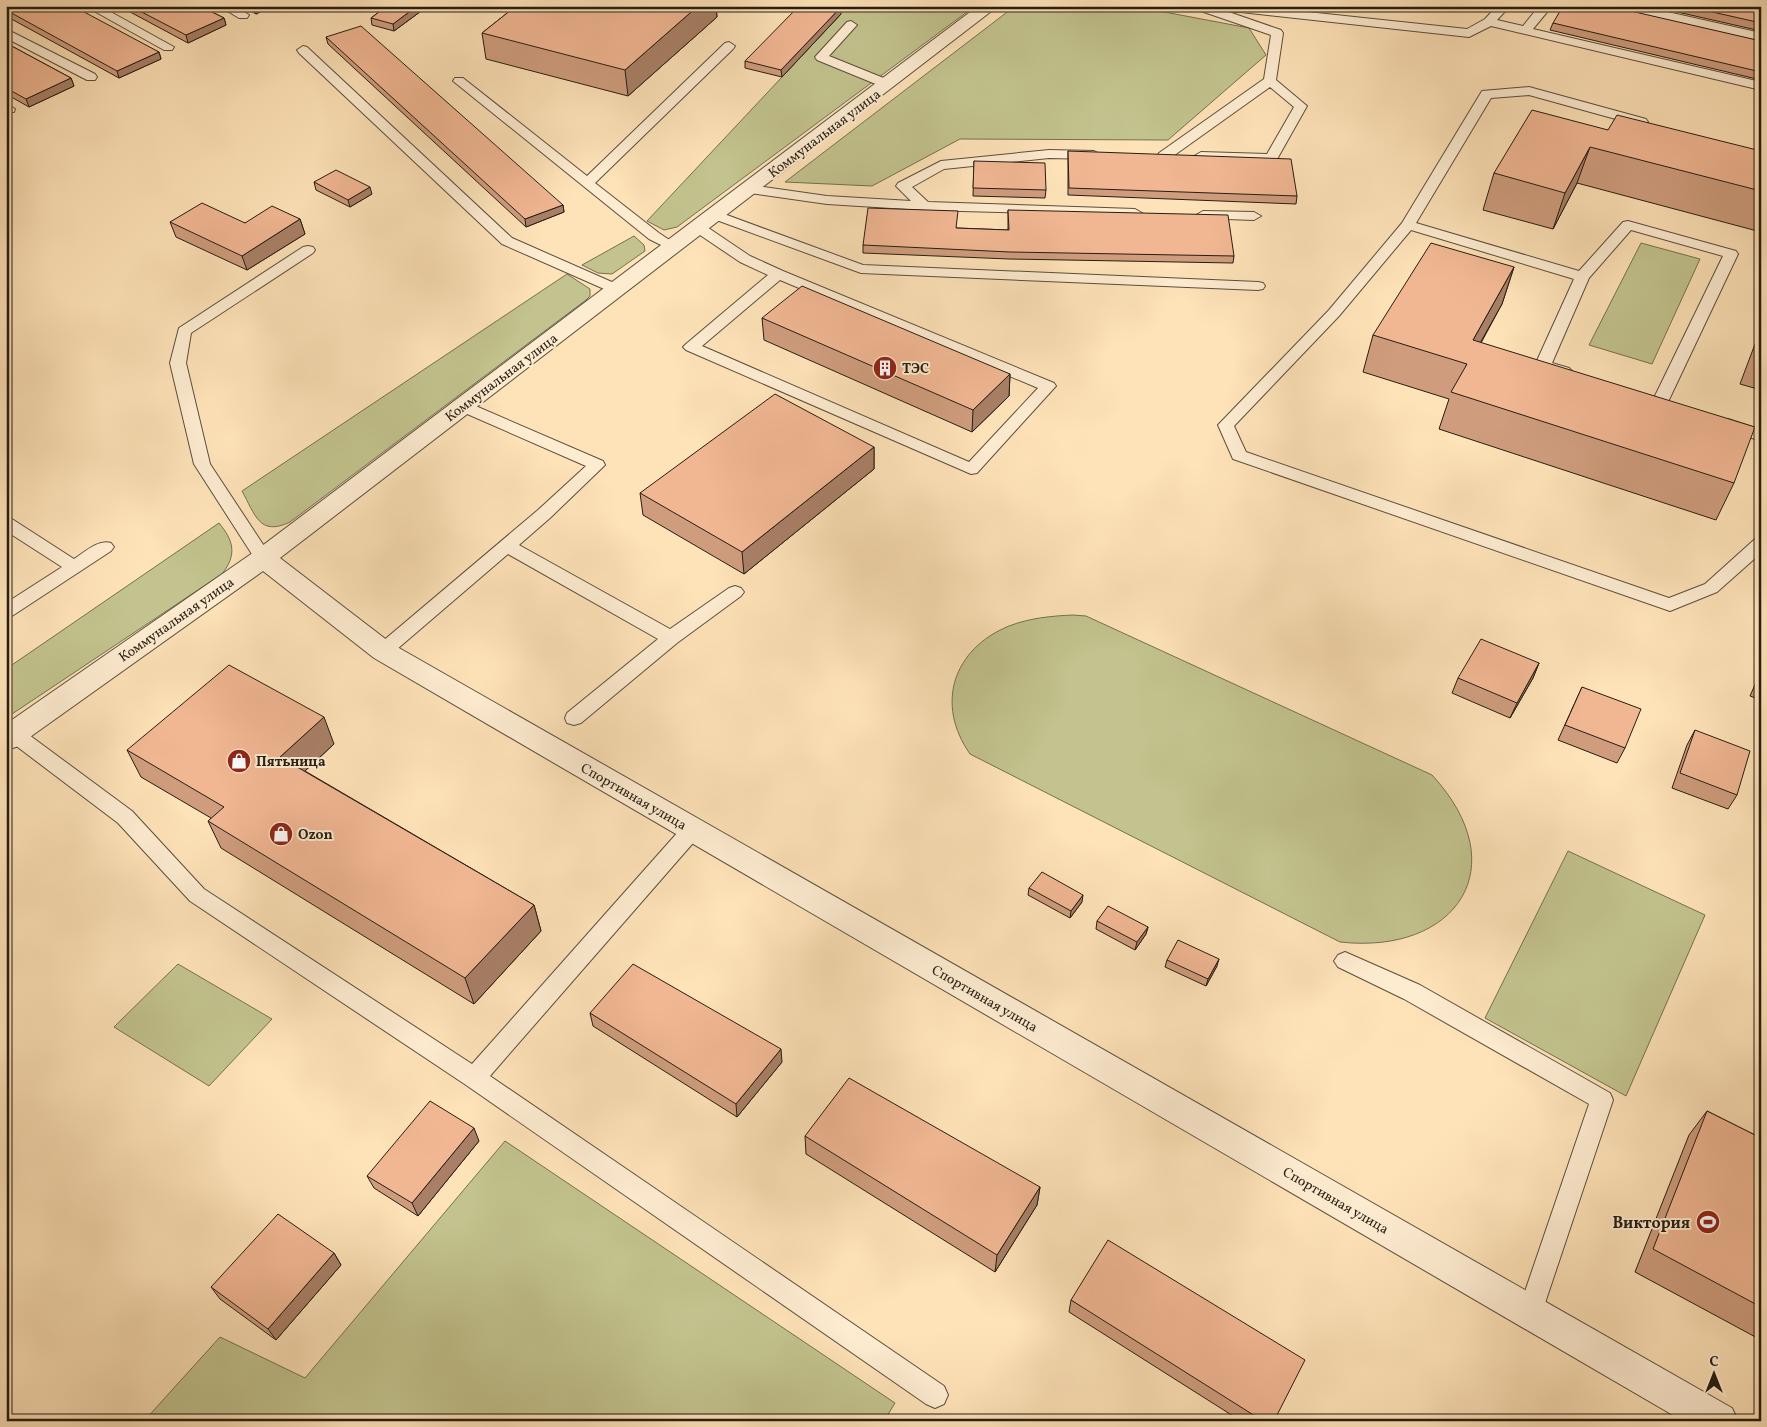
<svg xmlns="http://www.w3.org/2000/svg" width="1767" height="1427" font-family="Vollkorn,serif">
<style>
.green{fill:#c2c38e;stroke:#747050}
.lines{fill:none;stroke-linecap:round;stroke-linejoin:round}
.service-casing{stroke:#5c4e3c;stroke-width:2}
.minor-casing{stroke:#5c4e3c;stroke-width:2}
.service{fill:#feecd1;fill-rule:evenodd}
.minor{fill:#feecd1;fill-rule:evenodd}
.wall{fill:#cf9d7e;stroke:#261d13}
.shaded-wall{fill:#a98067;stroke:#261d13}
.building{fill:#f1b793;stroke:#261d13}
.labels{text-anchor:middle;stroke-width:4;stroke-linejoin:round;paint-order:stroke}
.street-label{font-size:14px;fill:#261d13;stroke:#feecd1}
.poi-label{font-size:14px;font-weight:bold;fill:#261d13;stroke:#feecd1;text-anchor:start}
.near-poi-label{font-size:16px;font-weight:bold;fill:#261d13;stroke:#feecd1;text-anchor:end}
</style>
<rect width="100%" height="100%" fill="#fee2b8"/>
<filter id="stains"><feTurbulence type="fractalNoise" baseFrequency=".004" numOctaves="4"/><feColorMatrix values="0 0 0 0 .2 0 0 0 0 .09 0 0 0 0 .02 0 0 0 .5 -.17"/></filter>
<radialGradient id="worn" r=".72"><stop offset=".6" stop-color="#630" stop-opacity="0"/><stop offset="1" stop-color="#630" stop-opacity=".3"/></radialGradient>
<path class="green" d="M806,6H975L677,227L664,230L647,221L782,77Z
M1015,6H1133L1249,28L1266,55L1168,140L960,139L872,186L785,182Z
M634,236L644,245L645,251L612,274L598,273L582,265Z
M1641,243L1700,259L1652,364L1589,345Z
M567,274L590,289V296L586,300L290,522C259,537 255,514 242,491Z
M219,523C234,541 237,555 222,574L6,718V669Z
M1073,615L1086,616L1432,775C1517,867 1456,955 1340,942L970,754C935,704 953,649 1009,626C1030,618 1051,616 1073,615Z
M1568,851L1705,915L1626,1096L1485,1018Z
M178,964L272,1019L209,1086L114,1027Z
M505,1141L895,1403L884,1421H144L220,1337L305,1378Z"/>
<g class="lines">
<g class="service-casing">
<path id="service" d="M85,6H100L174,47L172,50H164Z
M219,6H235L249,15L247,18H239Z
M1193,6H1252L1467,29L1485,19L1497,6H1510L1497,20L1523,26L1539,6H1552L1533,29L1761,82V90L1491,26L1469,37L1223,10L1281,30L1283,33L1276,80L1307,106L1276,161L1201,160L1194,156L1201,152L1267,154L1294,107L1270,87L1169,159L1164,160L1157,156L1159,153L1264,79L1271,35L1195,9Z
M1618,6H1641L1761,33V41L1624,10Z
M851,21L857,25L829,56L891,81L893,84L891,87H883L817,60L815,57L847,22Z
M6,29L95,74L97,77L95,80H87L6,38Z
M729,42L735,46L733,49L595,183L659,233L680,247L678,250L673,251L649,239L453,81L455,78H463L587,176L725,43Z
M303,46L307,47L512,238L621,286L623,289L621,292H611L502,244L299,53L297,50Z
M1529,87L1646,119L1648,122L1641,126L1529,95L1491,98L1416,223L1579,271L1623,222L1628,221L1736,251L1738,254L1667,404H1655L1653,400L1723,256L1631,230L1589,278L1552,363L1569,368L1572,371L1569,374L1564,376L1538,368L1535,365L1574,279L1411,230L1339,316L1234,426L1246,452L1669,598L1705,584L1755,539L1761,537V553L1717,592L1670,611L1233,459L1218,425L1329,310L1402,223L1482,91Z
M6,103L15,109L14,112H6Z
M1049,150L1094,151L1101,155L1094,159L1049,158L944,169L912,187L928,202L1135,209L1142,213L1140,216L924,210L827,204L750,193L743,189L750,185L827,196L911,201L896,186L898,183L941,161Z
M716,211L863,265L1258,282L1263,283L1265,286L1263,289L1258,290L861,273L711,218L709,215Z
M1203,211L1254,212L1261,216L1254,220L1198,218L1196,215Z
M699,224L704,225L750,256L783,271L1054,383L1056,386L977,473L971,474L686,350L683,347L686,344L768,275L740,262L694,231L692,228L694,225ZM780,280L1038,388L969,462L702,346Z
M308,246L313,247L315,250L313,253L191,333L186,363L210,464L272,558L269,562L263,564L257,562L194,464L170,363L179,328L303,247Z
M464,401L603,461L605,465L550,518L519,545L670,629L729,588L735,586L741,588L744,592L741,596L677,643L581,723L574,725L567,723L565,718L567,713L658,639L508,554L389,656L383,658L377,656L374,651L377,646L538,510L586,466L458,410L456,406L458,402Z
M1728,419L1761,430V441L1722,428L1720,424L1722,420Z
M6,517L12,519L74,559C85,552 98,539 111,543L114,547L111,551L12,616L6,618V603L62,567L6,531Z
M14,727L21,729L132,811L204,889L472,1064L686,823L693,821L700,823L703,829L700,835L490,1076L944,1386L948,1395L944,1404L935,1408L926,1404L466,1085L190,901L118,823L7,739V729Z
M1345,952L1420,985L1610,1093L1613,1100L1539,1321L1530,1324L1521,1321L1518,1312L1589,1104L1404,999L1338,967L1334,961L1338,955Z"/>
</g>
<g class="minor-casing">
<path id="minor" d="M978,6H998L280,558L392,644L1732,1408L1738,1421H1683L374,658L263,571L16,747L6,750V724L254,552Z"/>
</g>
<use href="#service" class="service"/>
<use href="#minor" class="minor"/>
</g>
<path class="wall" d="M6,6L159,52L161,59L119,78L6,16Z
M119,6H200L224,18L226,25L188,43Z
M242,6H272L256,14Z
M387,6H428L394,31L372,25L371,18Z
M516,6H716L717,17L628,96L486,59L482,33Z
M1651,6H1761V31Z
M841,14L782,77L745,68V61Z
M1553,23L1761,41V80L1550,30Z
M326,37L563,205L564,212L526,227L328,44Z
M6,43L71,78L74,86L29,107L6,94Z
M1608,130L1761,151V232L1577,183L1553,229L1483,210L1494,173Z
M1068,151L1297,196L1296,204L1068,195Z
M974,161L1046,190L1045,198L973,196Z
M314,182L372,194L350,207L316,190Z
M1008,210L1234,256L1233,263L1009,259L863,253V245L957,228L1008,230Z
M300,219L305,234L247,270L176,237L170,222L245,223Z
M1514,267L1502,304L1481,343L1734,483L1716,520L1439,429L1449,399L1363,372L1373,335Z
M762,318L1010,374L1009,396L972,432L764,340Z
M1761,328V390L1740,384Z
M874,447V469L744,574L643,515L640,493Z
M1539,663L1533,678L1510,718L1452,693L1458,678Z
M1761,671V700L1750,696Z
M1582,687L1625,748L1617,763L1558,740Z
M1695,730L1737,795L1728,809L1672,788L1687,745Z
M334,744L305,771L534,905L541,931L474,1004L221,848L208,821L211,818L141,777L127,750Z
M1029,888L1082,902L1070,918L1028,895Z
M1097,921L1148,927L1146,934L1135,950L1096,929Z
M1167,960L1217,966L1206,986L1165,967Z
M590,1013L782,1062L737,1117L593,1026Z
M1707,1111L1761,1138V1340L1635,1272L1689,1135Z
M805,1136L1040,1187L1037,1205L995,1272L806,1154Z
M479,1141L418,1216L374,1188L367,1176Z
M334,1253L341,1265L276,1340L220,1299L211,1287Z
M1071,1300L1274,1421H1241L1069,1312Z"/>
<path class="shaded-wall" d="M254,6H272L256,14Z
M417,6H428L394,31L393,24Z
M698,6H716L717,17L628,96L625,70Z
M841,7V14L782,77L781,70Z
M224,18L226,25L188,43L186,35Z
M159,52L161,59L119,78L117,71Z
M71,78L74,86L29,107L26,99Z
M8,118L11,125L6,128V119Z
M1590,147L1577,183L1553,229L1565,193Z
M370,187L372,194L350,207L348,200Z
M563,205L564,212L526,227L525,219Z
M300,219L305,234L247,270L242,256Z
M1514,267L1502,304L1465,370L1473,340Z
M1010,374L1009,396L972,432L973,410Z
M874,447V469L744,574L742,552Z
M1539,663L1533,678L1510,718L1517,703Z
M324,717L334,744L291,784L280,757Z
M1083,895L1082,902L1070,918L1071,911Z
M534,905L541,931L474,1004L465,978Z
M1148,927L1146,934L1135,950L1137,942Z
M1219,959L1217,966L1206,986L1208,979Z
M781,1049L782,1062L737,1117L736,1104Z
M474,1128L479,1141L418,1216L412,1203Z
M1040,1187L1037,1205L995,1272L997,1255Z
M334,1253L341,1265L276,1340L268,1329Z"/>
<path class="building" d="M6,6H73L159,52L117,71L6,10Z
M130,6H200L224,18L186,35Z
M387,6H417L393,24L371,18Z
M516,6H698L625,70L482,33Z
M799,6L841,7L781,70L745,61Z
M1563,6H1609L1761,41V72L1553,23Z
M1686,6H1761V23Z
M361,26L563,205L525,219L326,37Z
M6,43L71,78L26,99L6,88Z
M1532,110L1608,130L1617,115L1761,151V191L1590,147L1565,193L1494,173Z
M1068,151L1291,159L1297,196L1069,188Z
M974,161L1045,163L1046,190L973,188Z
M336,170L370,187L348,200L314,182Z
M202,203L245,223L272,206L300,219L242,256L170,222Z
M868,208L958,211L956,228L1009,230L1008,210L1228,215L1234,256L1010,252L863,245Z
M1431,243L1514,267L1473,340L1755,427L1734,483L1451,392L1467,364L1373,335Z
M802,286L1010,374L973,410L762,318Z
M1761,338V348L1758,347Z
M775,394L874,447L742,552L640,493Z
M1481,639L1539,663L1517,703L1458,678Z
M229,665L324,717L280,757L534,905L465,978L208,821L224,807L127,750Z
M1761,674V691L1755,689Z
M1582,687L1641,709L1625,748L1565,725Z
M1695,730L1750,751L1737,795L1680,773Z
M1042,872L1083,895L1071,911L1029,888Z
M1108,906L1148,927L1137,942L1097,921Z
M1178,940L1219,959L1208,979L1167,960Z
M633,964L781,1049L736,1104L590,1013Z
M849,1078L1040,1187L997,1255L805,1136Z
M430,1101L474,1128L412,1203L367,1176Z
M1707,1111L1761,1138V1307L1653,1249Z
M278,1214L334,1253L268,1329L211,1287Z
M1108,1240L1305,1360L1274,1421H1263L1071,1300Z"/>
<defs>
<g id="building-disc" transform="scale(1.25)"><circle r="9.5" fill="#8f2418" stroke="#feecd1"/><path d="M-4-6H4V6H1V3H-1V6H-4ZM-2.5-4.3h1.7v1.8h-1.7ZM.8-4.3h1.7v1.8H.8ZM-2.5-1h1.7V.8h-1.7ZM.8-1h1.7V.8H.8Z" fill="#fff"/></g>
<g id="shop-disc" transform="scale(1.25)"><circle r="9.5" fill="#8f2418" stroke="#feecd1"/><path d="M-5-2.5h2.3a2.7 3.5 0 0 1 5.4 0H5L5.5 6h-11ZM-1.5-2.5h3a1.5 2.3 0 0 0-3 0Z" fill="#fff"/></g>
<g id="stadium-disc" transform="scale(1.25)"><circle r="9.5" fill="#8f2418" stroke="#feecd1"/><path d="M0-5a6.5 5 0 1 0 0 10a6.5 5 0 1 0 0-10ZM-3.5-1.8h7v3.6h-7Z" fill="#fff"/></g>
</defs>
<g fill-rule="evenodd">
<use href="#building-disc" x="885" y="368"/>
<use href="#shop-disc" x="239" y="761"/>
<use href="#shop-disc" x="281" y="834"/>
<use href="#stadium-disc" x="1708" y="1222"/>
</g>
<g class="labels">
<g class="street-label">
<text transform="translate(824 133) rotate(-37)" y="5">Коммунальная улица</text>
<text transform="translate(501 377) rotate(-37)" y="5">Коммунальная улица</text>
<text transform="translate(176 619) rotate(-35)" y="5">Коммунальная улица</text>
<text transform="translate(634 796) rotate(30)" y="5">Спортивная улица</text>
<text transform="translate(985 998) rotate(30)" y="5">Спортивная улица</text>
<text transform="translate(1336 1200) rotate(30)" y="5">Спортивная улица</text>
</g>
<g class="poi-label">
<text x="902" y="373">ТЭС</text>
<text x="256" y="766">Пятьница</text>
<text x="298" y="839">Ozon</text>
</g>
<g class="near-poi-label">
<text x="1690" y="1228">Виктория</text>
</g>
</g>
<rect width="1767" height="1427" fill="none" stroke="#fee2b8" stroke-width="25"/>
<rect x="8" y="8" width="1752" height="1412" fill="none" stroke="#261d13" stroke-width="2.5"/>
<rect x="12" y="12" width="1742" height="1402" fill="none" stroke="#261d13"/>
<g transform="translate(1714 1374)" stroke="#feecd1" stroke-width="4" paint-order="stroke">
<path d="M0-4L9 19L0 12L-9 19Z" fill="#261d13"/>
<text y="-8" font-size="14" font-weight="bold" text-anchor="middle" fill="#261d13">С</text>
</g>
<rect width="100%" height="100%" filter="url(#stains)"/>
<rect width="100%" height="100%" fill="url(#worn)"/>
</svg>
